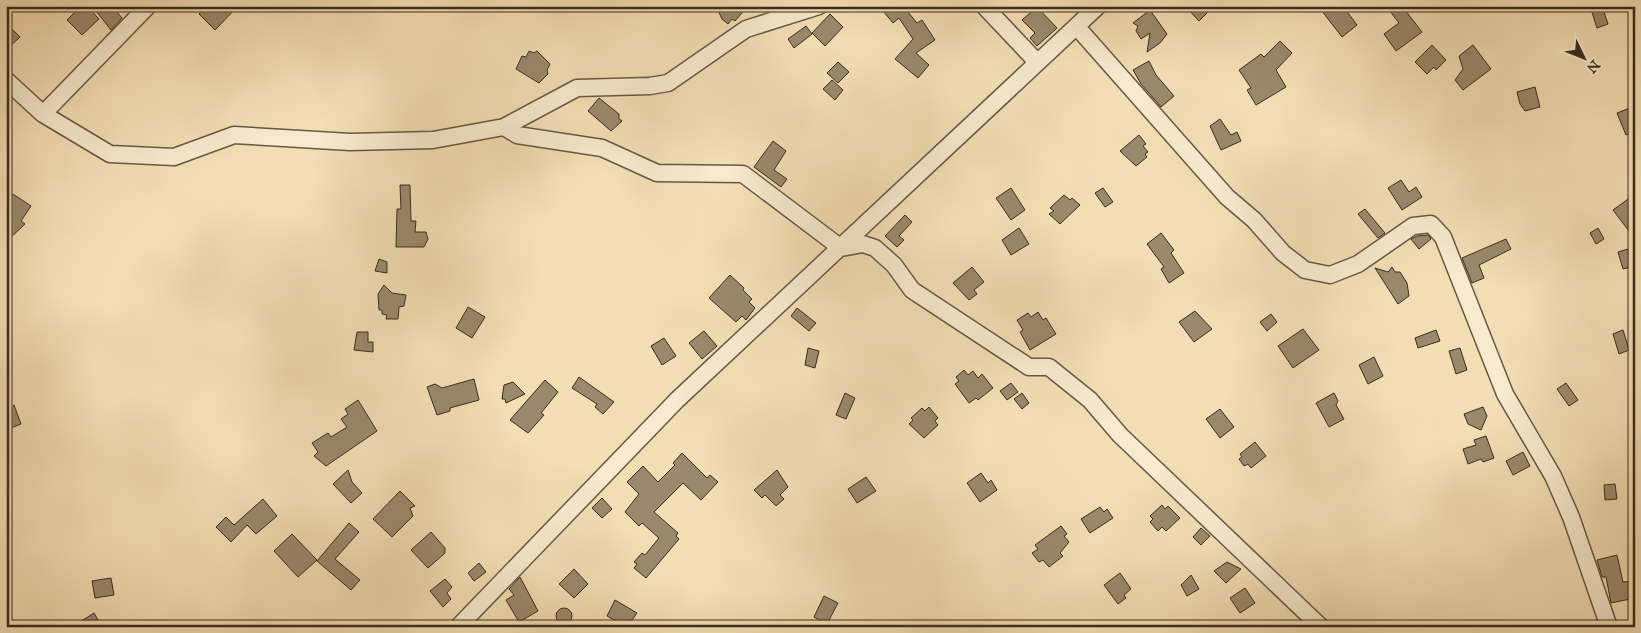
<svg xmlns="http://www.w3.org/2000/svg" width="1641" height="633" font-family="'IM FELL Great Primer',serif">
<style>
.building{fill:#9a896c;stroke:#3a2c1d}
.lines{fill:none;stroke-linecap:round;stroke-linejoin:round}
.minor-casing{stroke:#685843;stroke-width:19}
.minor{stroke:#f7eace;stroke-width:16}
</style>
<rect width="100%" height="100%" fill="#f3deb4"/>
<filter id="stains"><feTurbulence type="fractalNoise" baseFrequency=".004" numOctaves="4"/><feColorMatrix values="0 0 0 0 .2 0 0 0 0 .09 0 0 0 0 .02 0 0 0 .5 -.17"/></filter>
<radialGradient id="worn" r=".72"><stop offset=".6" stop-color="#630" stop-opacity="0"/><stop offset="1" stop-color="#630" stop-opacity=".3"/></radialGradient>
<path class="building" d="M81,6H87L99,19L82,35L67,20Z
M103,6H112L122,18L111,30L96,11Z
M207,6H238L215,30L199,14Z
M716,6H748L735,21L732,19L728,24L722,19Z
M879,6H903L917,23L922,20L935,40L916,53L929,65L918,78L895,59L913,39L899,18L893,23Z
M1185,6H1214L1199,21Z
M1318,6H1343L1357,25L1342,37Z
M1386,6H1402L1422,32L1396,51L1384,34L1399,23Z
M1590,6H1602L1608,24L1597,28Z
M1037,7L1057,28L1037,46L1030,38L1035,33L1022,20Z
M1150,10L1167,34L1160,43L1147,52L1150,33L1141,39L1136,31L1138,26L1133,23Z
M830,14L843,27L825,46L812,33Z
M6,23L20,37L6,50Z
M806,26L812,34L794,48L788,39Z
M1280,41L1292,53L1276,70L1286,87L1256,105L1247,90L1251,88L1239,70L1261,54L1264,57Z
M1432,45L1446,60L1436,70L1434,67L1427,74L1415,62Z
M1473,45L1491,69L1463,90L1455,80L1463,69L1459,56Z
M529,51L534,53L537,51L550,64L547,70L548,74L539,83L516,69L522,56L526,57Z
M1149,61L1156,75L1174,96L1161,107L1141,84L1133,70Z
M838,62L849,72L838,83L827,73Z
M832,80L843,90L835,100L823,89Z
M1535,87L1540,107L1525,111L1520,104L1517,92Z
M599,98L619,114V119L622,121L611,131L588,111Z
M1635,106V131L1626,135L1617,113Z
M1220,119L1231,135L1237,132L1241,141L1221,150L1210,126Z
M1139,135L1146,144L1143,146L1148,152L1145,154L1147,157L1136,166L1120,151Z
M773,141L786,151L774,170L787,179L781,187L754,167Z
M1401,180L1409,192L1416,187L1422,197L1402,210L1388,188Z
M400,185H410L411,221H416L415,232H426L428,239L424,247H396L397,209H401Z
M1011,188L1025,210L1011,220L996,198Z
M1103,188L1113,202L1105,207L1095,193Z
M13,194L31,206L21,221L25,224L6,242V214L12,206L7,202Z
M1635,194V239L1613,210Z
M1064,195L1070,200L1072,198L1080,205L1060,224L1049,214L1054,211L1050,208Z
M1365,209L1385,233L1378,238L1358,214Z
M905,215L912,222L899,236L904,240L897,247L885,236Z
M1019,228L1029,244L1011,255L1002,240Z
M1598,228L1604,239L1596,244L1590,233Z
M1161,233L1174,250L1171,253L1184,273L1169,283L1161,269L1164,267L1147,244Z
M1428,235L1431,239L1419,249L1411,239L1417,236Z
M1506,239L1511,249L1479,265L1484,278L1472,283L1462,258Z
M1635,247V266L1623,269L1618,252Z
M379,259L387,262V273L375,271Z
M972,267L984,282L974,290L977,294L969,300L953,283Z
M1392,267L1395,272H1400L1407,283L1409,296L1398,304L1375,268L1388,272Z
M730,275L744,288L743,290L752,299L749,302L755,308L746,320L742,316L736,322L709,298Z
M384,285L392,293L406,295L404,306L399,307L398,319H386L387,315L382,314V310H379L378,294Z
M468,307L485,317L472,338L456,328Z
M797,308L816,323L809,331L791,316Z
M1195,311L1212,329L1194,342L1179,322Z
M1038,312L1043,320L1046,318L1056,334L1030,350L1020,332L1023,330L1017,320L1028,313L1031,317Z
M1271,314L1277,322L1267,331L1260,322Z
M1303,329L1319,350L1293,368L1278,346Z
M1436,330L1440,341L1418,348L1415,338Z
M1623,330L1629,350L1619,354L1613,334Z
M704,331L717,346L702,359L689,343Z
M357,332H368V342H373V352L354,350Z
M664,338L676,356L662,365L651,346Z
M808,348L819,351L815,368L805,365Z
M1460,348L1467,370L1456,374L1449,351Z
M1374,357L1383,376L1368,384L1359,365Z
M964,370L968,375L973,371L978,378L982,374L993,388L978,400L976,398L969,403L955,384L959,381L956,377Z
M579,377L614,402L603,414L595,407L597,404L572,388Z
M474,379L479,400L450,408V411L437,415L427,387L435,384L442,388Z
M545,380L558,392L541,413L544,415L528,433L510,420Z
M513,382L525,394L506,403L505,399H502L504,385Z
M1011,383L1018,392L1007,400L1000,391Z
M1566,383L1578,400L1569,406L1557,389Z
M845,393L855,398L846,419L836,415Z
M1022,393L1029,403L1022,409L1014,399Z
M1334,393L1338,401L1336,405L1344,419L1329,427L1316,403Z
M358,400L377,431L326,466L314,456L318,452L312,443L328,433L331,437L347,427L341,419L348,414L345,409Z
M14,405L21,424L6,430V408Z
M929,407L938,418L935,421L938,425L924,438L909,424L913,420L911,418L922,408L925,411Z
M1483,407L1487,416L1481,430L1468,424L1464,414Z
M1220,409L1234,427L1220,438L1206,419Z
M1486,436L1494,458L1483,462L1481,459L1468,464L1463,449L1476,445L1474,440Z
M1255,442L1266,456L1251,468L1248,464L1244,466L1239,459L1242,457L1240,454Z
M1523,452L1530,466L1513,475L1506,461Z
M682,453L707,478L710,475L718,482L701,500L683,483L654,512L678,533L676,536L679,539L646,578L634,568L637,564L634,562L642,553L645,555L659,538L642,523L639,526L625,512L639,494L627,482L643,466L658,482L675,465L673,463Z
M348,470L352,482L362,493L351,503L333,484Z
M777,470L788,487L780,495L784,499L776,506L765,495L762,498L754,490Z
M981,473L988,483L991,480L997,490L980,502L967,483Z
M866,477L876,491L857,503L848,489Z
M1615,484L1617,499L1605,500L1604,485Z
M400,491L415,506L410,508L413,516L392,537L373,519Z
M602,498L612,509L602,518L592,508Z
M263,499L277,516L256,534L247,525L231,542L216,527L226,517L234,525Z
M1162,505L1165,509L1168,506L1180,518L1166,531L1162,527L1158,531L1150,522L1153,519L1150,516Z
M1100,507L1104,512L1107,509L1113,518L1090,533L1081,519Z
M349,523L359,532L335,559L360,580L351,590L317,561Z
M1061,526L1067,534L1064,536L1069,542L1060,553L1063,556L1049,567L1043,560L1039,562L1032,553L1038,549L1035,545Z
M1201,528L1210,536L1201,545L1193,537Z
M431,532L445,548V553L428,568L411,550Z
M292,534L317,560L298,577L274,551Z
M1617,555L1623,582L1635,581V598L1611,603L1606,577H1602L1597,560Z
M1227,562L1241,569L1226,583L1214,571Z
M479,563L486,572L474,581L468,573Z
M574,569L588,584L574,598L559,584Z
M1120,573L1131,589L1124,595L1126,598L1118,604L1104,585Z
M1191,575L1199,589L1187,596L1181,585Z
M520,577L538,611L519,622L506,600L514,595L509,589Z
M111,578L114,595L95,598L92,581Z
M445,579L452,587L447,593L451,599L443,607L430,591Z
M1245,588L1255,603L1240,613L1230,598Z
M824,596L838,603L827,624L814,617Z
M615,600L637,613L627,627L607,616Z
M556 616a8 8 0 1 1 16 0a8 8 0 1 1-16 0Z
M94,613L102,627H72Z"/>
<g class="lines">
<g class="minor-casing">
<path id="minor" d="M984,6L1037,62
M1077,27L1227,197L1254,220L1283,253L1305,270L1330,275L1358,264L1413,226L1431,224L1443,237L1505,394L1553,476L1571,517L1609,627
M6,80L43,114L110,154L174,157L234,135L350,142L433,140L504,127L577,88L650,86L668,83L746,29L819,6
M43,114L148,6
M504,127L517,135L602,148L657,173L743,174L841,248L863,244L875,248L894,265L912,290L1029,367H1049L1090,400L1120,435L1321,627
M458,627L677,400L1098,6"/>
</g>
<use href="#minor" class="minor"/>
</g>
<rect width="1641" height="633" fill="none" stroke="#f3deb4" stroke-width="25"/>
<rect x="8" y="8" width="1626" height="618" fill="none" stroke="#3a2c1d" stroke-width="2.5"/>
<rect x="12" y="12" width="1616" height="608" fill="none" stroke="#3a2c1d"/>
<g transform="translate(1584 58) rotate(133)" stroke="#f7eace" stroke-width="4" paint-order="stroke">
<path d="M0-4L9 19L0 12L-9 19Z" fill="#3a2c1d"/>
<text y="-8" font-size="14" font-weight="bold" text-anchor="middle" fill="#3a2c1d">N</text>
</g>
<rect width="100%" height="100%" filter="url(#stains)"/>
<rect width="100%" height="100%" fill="url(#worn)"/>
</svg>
